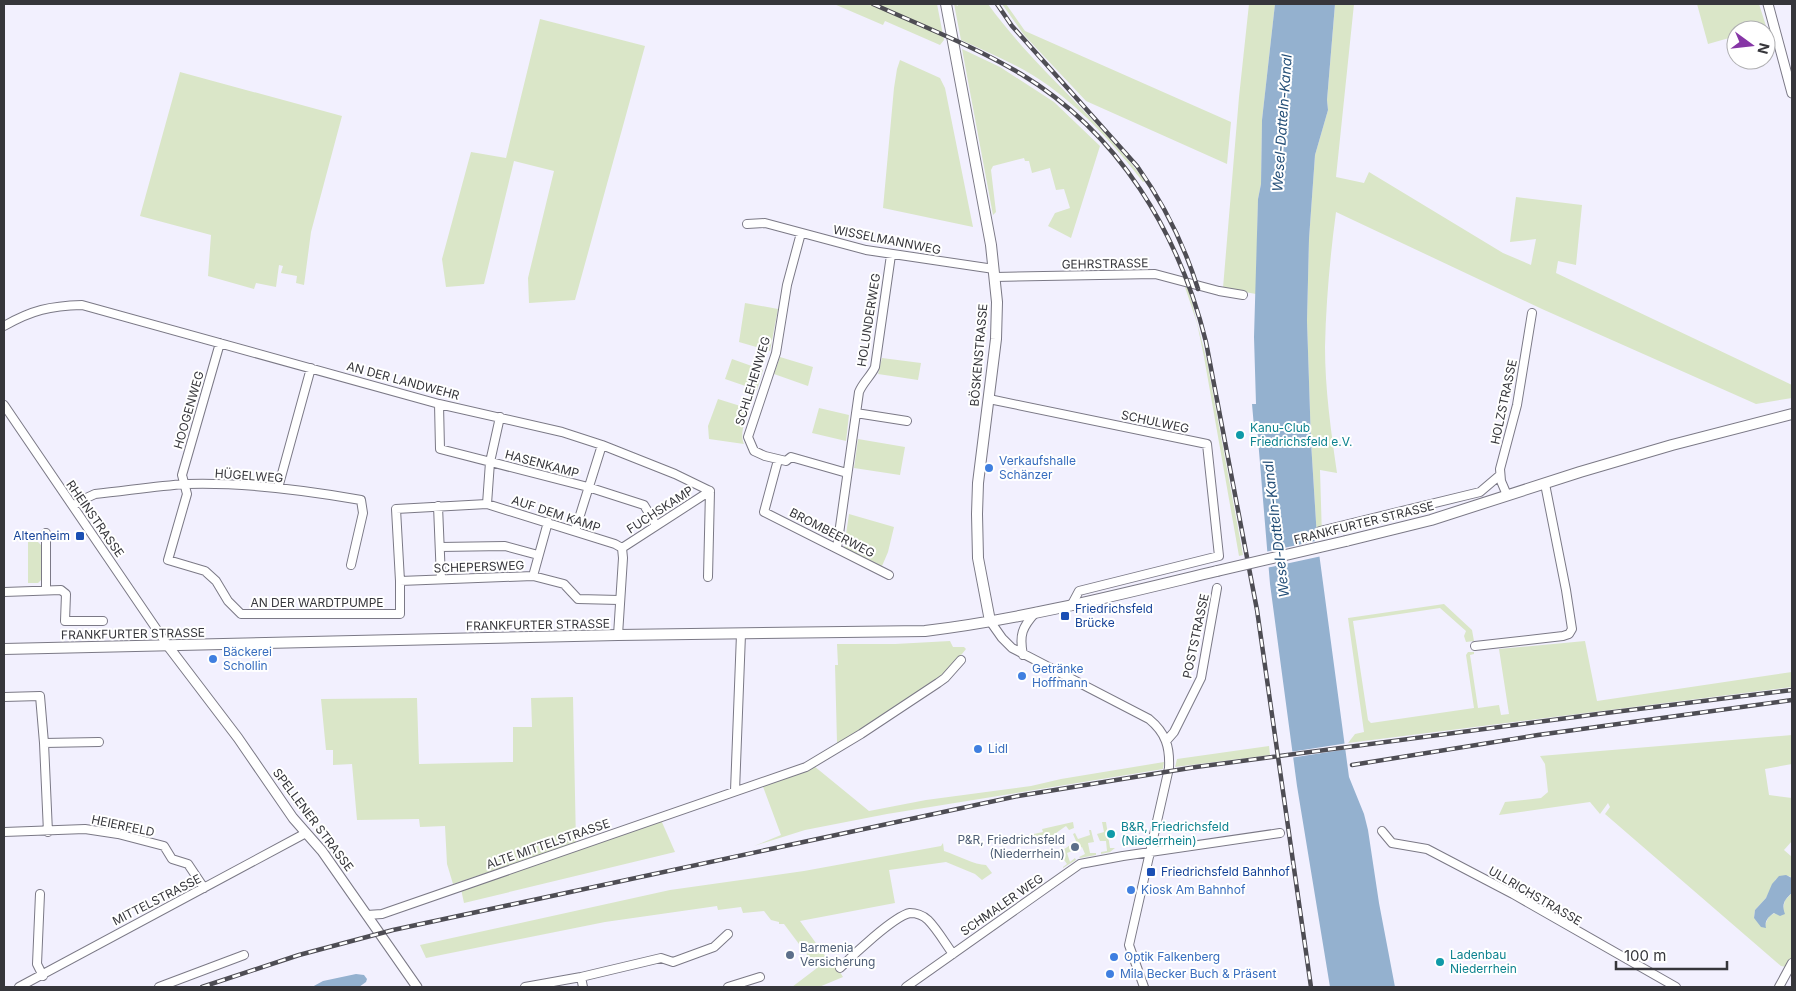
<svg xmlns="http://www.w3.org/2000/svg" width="1796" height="991" font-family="Inter,sans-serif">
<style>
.green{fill:#dae6c8}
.water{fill:#94b1cf}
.pier{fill:#f2f0fe}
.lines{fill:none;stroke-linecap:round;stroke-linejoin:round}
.minor-casing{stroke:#7b7986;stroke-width:10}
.tertiary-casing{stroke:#7b7986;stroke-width:11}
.secondary-casing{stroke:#7b7986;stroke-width:12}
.minor{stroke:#fff;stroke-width:8}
.tertiary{stroke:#fff;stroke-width:9}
.secondary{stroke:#fff;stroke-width:10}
.rail-casing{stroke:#4e4d54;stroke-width:4.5}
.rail{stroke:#fff;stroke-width:2.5;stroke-dasharray:8;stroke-linecap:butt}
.secondary-bridge-casing{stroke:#7b7986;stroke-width:12;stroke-linecap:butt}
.secondary-bridge{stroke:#fff;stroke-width:10}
.culture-dot{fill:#0f9aa8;stroke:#fff;stroke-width:2}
.shop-dot{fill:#3f7fe0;stroke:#fff;stroke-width:2}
.transit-dot{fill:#1a4fb4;stroke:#fff;stroke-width:2}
.service-dot{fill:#5c6f8a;stroke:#fff;stroke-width:2}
.labels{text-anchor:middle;stroke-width:4;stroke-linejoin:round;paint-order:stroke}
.street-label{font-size:12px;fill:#36363b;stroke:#fff}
.culture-label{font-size:12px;fill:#0d838f;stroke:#fff;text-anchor:start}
.shop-label{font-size:12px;fill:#366cbe;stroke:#fff;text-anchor:start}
.transit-label{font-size:12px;fill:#164399;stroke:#fff;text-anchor:start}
.service-label{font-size:12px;fill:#4e5e75;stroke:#fff;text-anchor:end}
.water-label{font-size:14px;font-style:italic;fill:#244f78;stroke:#fff}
</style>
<rect width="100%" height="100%" fill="#f2f0fe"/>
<path class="green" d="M834,4H937L944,40L940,45L885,21L883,25Z
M954,4L958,6V4H988C1034,68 1098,117 1145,181L1143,182C1117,148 1085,112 1049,86C1022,66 991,54 961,40Z
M1002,4H1006L1025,31L1231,122L1227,164L1086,101L1024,35Z
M1249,4H1275L1262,120L1261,184L1258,199L1256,294L1223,288L1239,97Z
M1335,4H1354L1336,177L1364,183L1369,172L1503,253L1531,265L1536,239L1510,242L1516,197L1582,205L1576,265L1558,261L1556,273L1792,385V398L1756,404L1542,309L1336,212C1330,257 1326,302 1325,347C1325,389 1331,431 1337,473L1320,470L1322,537L1317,538L1311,442L1307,321L1309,239L1315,155L1328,110L1327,100Z
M1697,4H1759L1766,26L1754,30H1736V36L1708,44Z
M540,19L645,46L575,300L529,303L528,278L554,171L514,161L484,284L446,287L442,259L471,152L506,158Z
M962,49L1000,67L1054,102L1100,146L1071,238L1048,226L1055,213L1070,208L1064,189L1056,190L1050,168L1032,173L1029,161H1025L1024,158L993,166L991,170L996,212L993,215Z
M900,60L940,78L945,88L973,227L883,208L894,88L897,69Z
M180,72L342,116L311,232L304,285L296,283L297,276L281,273L283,266L279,265L276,287L256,283L254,289L208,276L211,235L140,216Z
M1184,284H1186L1189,291L1207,361L1243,555L1239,556L1204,357L1197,323Z
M745,303L778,309L770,351L739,342Z
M780,357L813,367L808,386L774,374Z
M882,358L921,363L918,380L878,374Z
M732,359L763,370L757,390L725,379Z
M718,399L750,409C746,420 739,432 744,444L709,439L708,426Z
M819,408L849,415L846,441L812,433Z
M858,439L905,447L900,475L854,468Z
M849,514L894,527L888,552L882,566L844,548Z
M28,542H38L42,546L43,578L38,583H28Z
M1444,604L1472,630L1474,641L1466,642L1464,636L1466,631L1440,608L1353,621L1368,720L1371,723L1474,708L1466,655L1468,652H1474V654L1470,655L1478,708L1499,705L1501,715L1509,714L1499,649L1585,641L1597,701L1792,672V687L1348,743L1355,734L1364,732L1348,618Z
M950,641L953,647H964L966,649L945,675L868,726L813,759L837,743L835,665H838L837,644H895Z
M573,697L576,843L453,884L447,864L445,826L420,827L419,819L357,820L352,764L333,765V750H326L321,699L417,698L419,764L513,762V727H532L531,698Z
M1792,735V764L1765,769L1769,795L1792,798V841L1784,850L1792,857V878L1789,876L1776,879L1766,898L1755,910L1754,918L1765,925L1769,916L1783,909L1785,900L1792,893V956L1786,967L1781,966L1605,814L1610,807L1608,803L1600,814L1590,802L1499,815L1505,802L1541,798L1548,792L1545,764L1540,756Z
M1269,746L1270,755L1175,767L1177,759Z
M1164,762L1163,769L887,814L805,830L754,846L781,835L762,784L814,766L869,811L926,800L1031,786L1061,779Z
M661,820L675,852L464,903L461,889Z
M1073,822L1074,828L1069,830L1066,826L1046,840L1048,843L1046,845L1041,840L1030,843L1029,835L1043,832L1042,829Z
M1102,822H1106L1110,848H1115L1110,852L1101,854V852L1107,851L1106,841H1100L1097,834L1104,832Z
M1089,830H1091L1094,842L1088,843L1090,853H1096V855L1080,858L1079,857L1085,854L1082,847L1067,853L1070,862L1075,858L1076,860L1063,868V867L1067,864L1062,857L1058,860L1051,851L1053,850L1057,854L1076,841L1073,834L1075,833L1078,839L1090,835Z
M943,843L944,851C957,855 975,865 986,865L992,873L982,880L975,874L946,862L889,870L895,903L800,921L831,964L837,967L843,977L819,987H792L817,968L784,924H779V922L771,920L764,911L743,913L741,907L718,910L717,906L605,922L426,958L420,945L670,890L804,871L941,846Z"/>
<path class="water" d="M1275,4H1335L1327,100L1328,110L1315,155L1309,239L1307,321L1311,442L1317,538L1349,777L1364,814L1368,830L1379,903L1395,987H1330L1297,786L1270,584L1257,427H1254L1252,404H1256L1254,337L1258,199L1261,184L1262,120Z
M1786,875L1792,878V893C1785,899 1781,904 1785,914L1780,916L1774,913C1769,916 1764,921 1766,928L1761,927L1754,918L1755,910L1766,898L1772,884L1779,876Z
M356,974L364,975L367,979L366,982L359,987H312L323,981Z"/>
<path class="pier" d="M1320,540L1322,556L1266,568L1265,552Z
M1348,743V749L1290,758V752Z"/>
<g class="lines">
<g class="minor-casing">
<path id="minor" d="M747,224L765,223L866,250L994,269
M801,233L787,285L776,353L748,437L754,451L765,456L786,461L791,457L847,473
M995,277L1155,274L1219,291L1243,295
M4,326C32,310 50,306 82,305L439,404L562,432L602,445L675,474L710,491L708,577
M220,343L182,475L187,494L168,560L205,571L216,581L228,601L241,614H400V581L396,509L487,504L615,544L622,548L623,558L618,635
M989,399L1207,444L1219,556L1079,591L1071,606
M439,404L440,449L588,487L644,505L656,525
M4,405L168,646
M856,413L907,421
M778,460L764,512L889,575
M278,488L311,368
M1507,495L1501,481L1500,469L1517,405L1532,313
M487,504L490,462L500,417
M73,506L82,500L95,494C125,491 156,486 186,484C245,482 304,490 361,500L363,513L351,565
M438,506L441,579
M575,531L602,445
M1320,531L1480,492L1500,475
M46,533V590
M440,547L505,546L538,555
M622,548L710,491
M837,548L859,392C863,382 871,376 875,367L891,255
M533,576L564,584L578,599L619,600
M400,581L533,576L548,522
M4,592L61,590L66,594L65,621H103
M990,621L1002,638L1012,648L1149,719C1166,733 1170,747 1169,768L1129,945L1144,987
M1475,646L1563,636L1569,634L1572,629L1566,590L1545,484
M1023,655C1019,635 1022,627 1036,612
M4,697L40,696L44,743L48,832
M1167,740L1174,732L1201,678L1217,588
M44,743L99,742
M735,791L741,634
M1382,831L1392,843L1427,849L1513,894L1676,987
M4,832L85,829L118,834L164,846L172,859L188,864L204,888
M40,894L37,964L43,976
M367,915L382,914L806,767L861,734L938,683L945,678L961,660
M840,968C852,956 894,916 910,913C915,913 923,915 928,920C937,929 945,943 953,954
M581,977L583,987
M19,987L306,833
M159,987L244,955
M525,987L581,977L661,958L673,962L714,947L728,934
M728,987L760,977
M906,987L1080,864L1123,856L1280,833
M1779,987L1792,963"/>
</g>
<g class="tertiary-casing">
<path id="tertiary" d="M1768,4L1792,93
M168,646L238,738L293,818L322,851L417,987"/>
</g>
<g class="secondary-casing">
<path id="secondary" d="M946,4L991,245L997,302L996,339L978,483L977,514L978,558L990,621
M1346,541L1431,520L1580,472L1672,445L1792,414
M4,649L618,635L925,631C1024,619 1121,594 1217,571"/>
</g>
<use href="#minor" class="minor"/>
<use href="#tertiary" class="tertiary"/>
<use href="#secondary" class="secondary"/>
<g class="rail-casing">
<path id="rail" d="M873,4C922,26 974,46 1021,74C1119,133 1179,233 1206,342L1257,610L1311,987
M997,4L1012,26L1137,166C1164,204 1184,244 1198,289
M1352,765L1538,735L1792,700
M202,987L299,955L393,930L1018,796L1196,767L1598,714L1792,690"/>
</g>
<use href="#rail" class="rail"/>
<g class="secondary-bridge-casing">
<path id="secondary-bridge" d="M1217,571L1346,541"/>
</g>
<use href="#secondary-bridge" class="secondary-bridge"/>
</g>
<g class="culture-dot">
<circle cx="1240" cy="435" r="5"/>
<circle cx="1111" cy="834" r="5"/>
<circle cx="1440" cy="962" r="5"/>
</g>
<g class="shop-dot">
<circle cx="989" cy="468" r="5"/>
<circle cx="213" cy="659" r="5"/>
<circle cx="1022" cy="676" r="5"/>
<circle cx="978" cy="749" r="5"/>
<circle cx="1131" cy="890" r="5"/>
<circle cx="1114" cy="957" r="5"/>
<circle cx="1110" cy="974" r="5"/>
</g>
<g class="transit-dot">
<rect x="75" y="531" width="10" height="10" rx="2.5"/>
<rect x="1060" y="611" width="10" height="10" rx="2.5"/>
<rect x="1146" y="867" width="10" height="10" rx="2.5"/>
</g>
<g class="service-dot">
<circle cx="1075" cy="847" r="5"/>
<circle cx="790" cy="955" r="5"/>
</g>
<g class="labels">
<g class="street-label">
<text transform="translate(887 240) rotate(11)" y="4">WISSELMANNWEG</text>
<text transform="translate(1105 264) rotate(-1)" y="4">GEHRSTRASSE</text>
<text transform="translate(869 320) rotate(-81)" y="4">HOLUNDERWEG</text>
<text transform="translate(979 355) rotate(-85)" y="4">BÖSKENSTRASSE</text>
<text transform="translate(403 381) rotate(15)" y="4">AN DER LANDWEHR</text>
<text transform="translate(753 381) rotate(-73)" y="4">SCHLEHENWEG</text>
<text transform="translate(1504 402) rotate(-78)" y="4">HOLZSTRASSE</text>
<text transform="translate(189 410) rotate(-74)" y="4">HOOGENWEG</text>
<text transform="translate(1155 422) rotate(12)" y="4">SCHULWEG</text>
<text transform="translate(542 464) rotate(15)" y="4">HASENKAMP</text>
<text transform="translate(249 476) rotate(4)" y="4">HÜGELWEG</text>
<text transform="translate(660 510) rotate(-33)" y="4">FUCHSKAMP</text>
<text transform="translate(556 514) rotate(18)" y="4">AUF DEM KAMP</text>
<text transform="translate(95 519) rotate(55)" y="4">RHEINSTRASSE</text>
<text transform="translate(1364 523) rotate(-14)" y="4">FRANKFURTER STRASSE</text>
<text transform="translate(832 533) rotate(27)" y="4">BROMBEERWEG</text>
<text transform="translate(479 567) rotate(-2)" y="4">SCHEPERSWEG</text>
<text x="317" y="607">AN DER WARDTPUMPE</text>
<text transform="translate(538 625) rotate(-1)" y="4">FRANKFURTER STRASSE</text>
<text transform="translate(133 634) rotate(-1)" y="4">FRANKFURTER STRASSE</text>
<text transform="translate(1196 636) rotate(-78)" y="4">POSTSTRASSE</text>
<text transform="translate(313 820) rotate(53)" y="4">SPELLENER STRASSE</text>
<text transform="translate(123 826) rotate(12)" y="4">HEIERFELD</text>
<text transform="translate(548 844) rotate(-19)" y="4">ALTE MITTELSTRASSE</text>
<text transform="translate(1535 896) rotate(30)" y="4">ULLRICHSTRASSE</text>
<text transform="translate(157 900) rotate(-27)" y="4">MITTELSTRASSE</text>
<text transform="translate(1002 905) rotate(-35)" y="4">SCHMALER WEG</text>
</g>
<g class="culture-label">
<text x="1250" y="432">Kanu-Club<tspan x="1250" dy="14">Friedrichsfeld e.V.</tspan></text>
<text x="1121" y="831">B&amp;R, Friedrichsfeld<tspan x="1121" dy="14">(Niederrhein)</tspan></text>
<text x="1450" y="959">Ladenbau<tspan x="1450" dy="14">Niederrhein</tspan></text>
</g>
<g class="shop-label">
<text x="999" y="465">Verkaufshalle<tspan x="999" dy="14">Schänzer</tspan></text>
<text x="223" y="656">Bäckerei<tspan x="223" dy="14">Schollin</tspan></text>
<text x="1032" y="673">Getränke<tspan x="1032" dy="14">Hoffmann</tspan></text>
<text x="988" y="753">Lidl</text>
<text x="1141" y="894">Kiosk Am Bahnhof</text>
<text x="1124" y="961">Optik Falkenberg</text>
<text x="1120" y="978">Mila Becker Buch &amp; Präsent</text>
</g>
<g class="transit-label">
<text x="70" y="540" text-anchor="end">Altenheim</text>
<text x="1075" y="613">Friedrichsfeld<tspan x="1075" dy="14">Brücke</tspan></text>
<text x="1161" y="876">Friedrichsfeld Bahnhof</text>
</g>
<g class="service-label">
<text x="1065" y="844">P&amp;R, Friedrichsfeld<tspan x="1065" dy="14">(Niederrhein)</tspan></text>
<text x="800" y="952" text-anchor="start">Barmenia<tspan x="800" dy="14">Versicherung</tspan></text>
</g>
<g class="water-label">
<text transform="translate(1282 123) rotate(-86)" y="5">Wesel-Datteln-Kanal</text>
<text transform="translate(1276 529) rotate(-97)" y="5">Wesel-Datteln-Kanal</text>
</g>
</g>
<rect width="1796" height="991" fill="none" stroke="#36363b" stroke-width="10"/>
<g transform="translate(1751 45) rotate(105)"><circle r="24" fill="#ffffff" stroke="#afafb1"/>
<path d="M0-4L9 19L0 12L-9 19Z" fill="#8636a6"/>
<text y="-8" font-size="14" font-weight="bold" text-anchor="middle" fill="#36363b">N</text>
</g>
<path d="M1616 961v8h111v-8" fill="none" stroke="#36363b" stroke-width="2.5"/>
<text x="1624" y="961" font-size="15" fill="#36363b" stroke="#ffffff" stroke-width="4" paint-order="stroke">100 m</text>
</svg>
